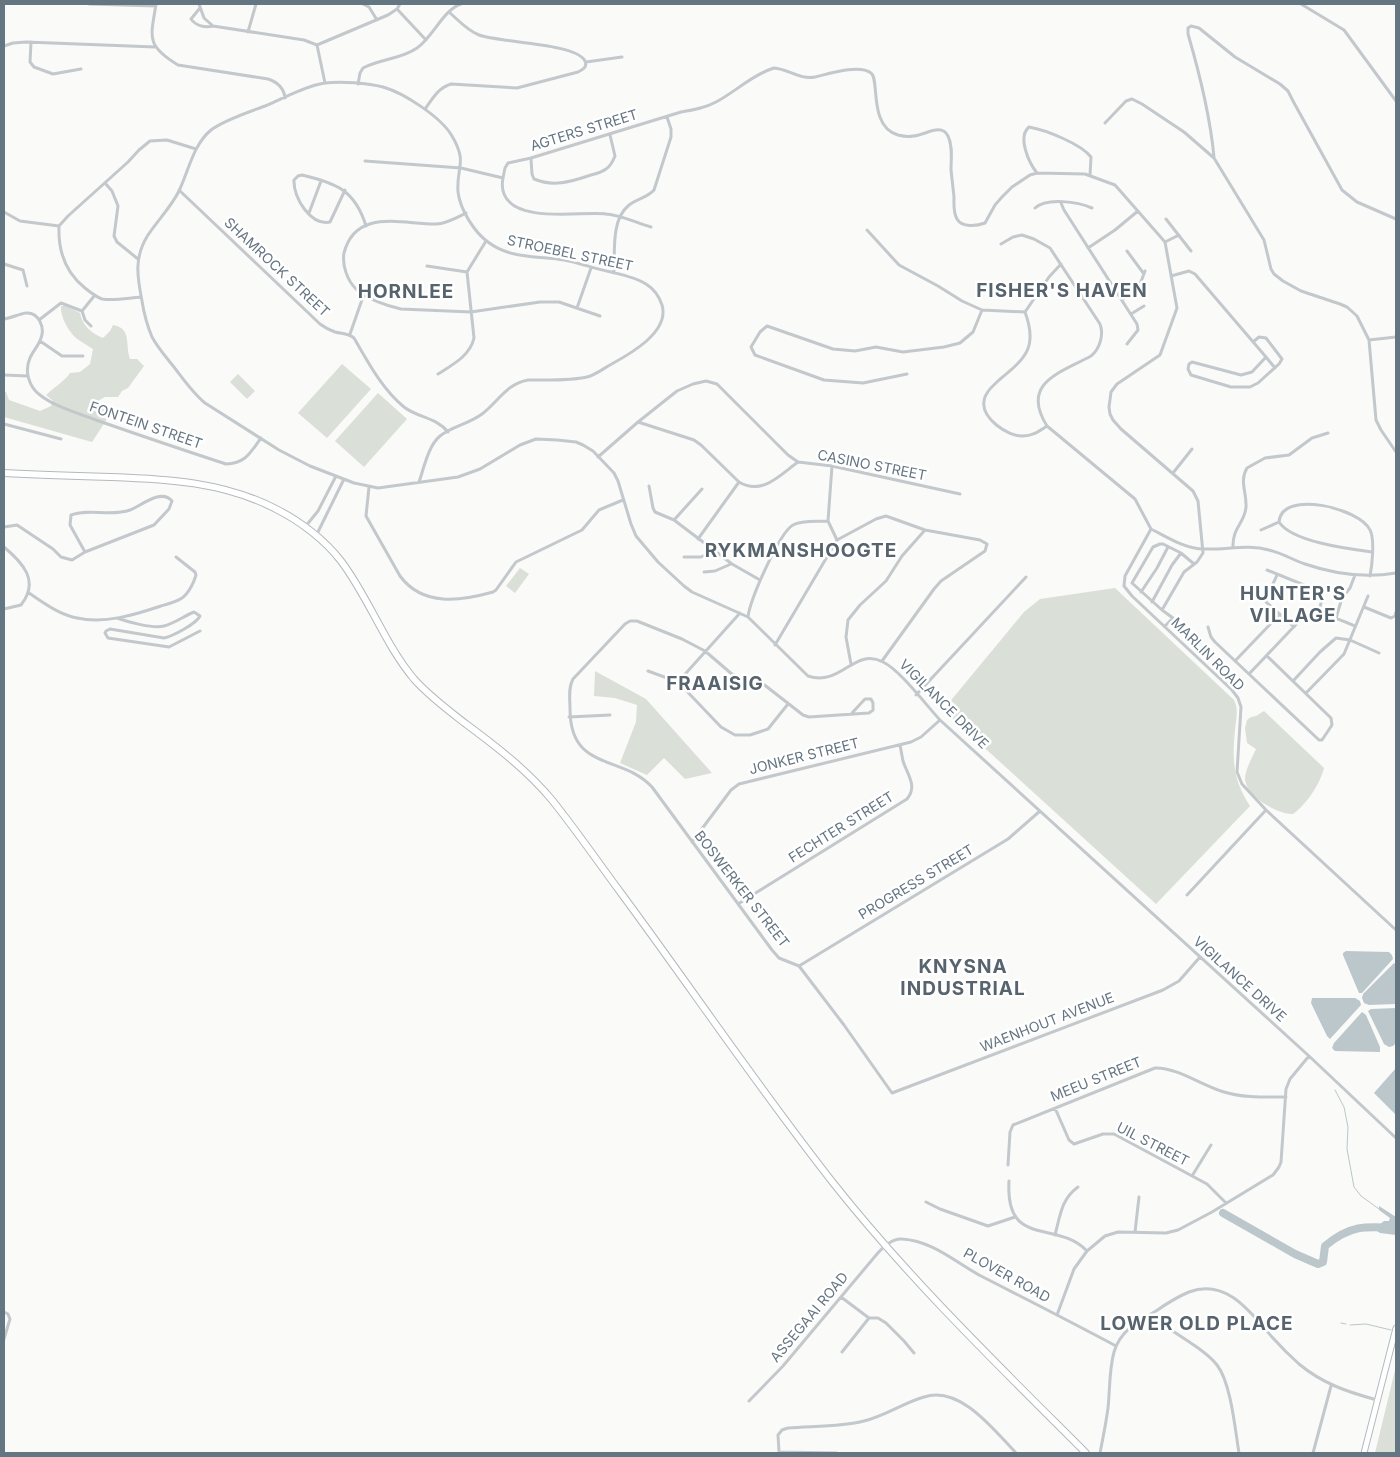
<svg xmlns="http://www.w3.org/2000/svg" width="1400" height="1457" font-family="Inter,sans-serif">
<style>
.green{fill:#dadfd7}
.water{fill:#bbc7cb}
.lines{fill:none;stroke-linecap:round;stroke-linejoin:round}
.stream{stroke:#bbc7cb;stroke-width:1}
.river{stroke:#bbc7cb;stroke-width:8}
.secondary-casing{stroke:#b3babf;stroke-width:7}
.highway-casing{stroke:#b4b9bd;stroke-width:8}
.street{stroke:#c3c8cc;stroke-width:3}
.secondary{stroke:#fff;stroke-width:5}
.highway{stroke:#fff;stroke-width:6}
.labels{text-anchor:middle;stroke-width:5;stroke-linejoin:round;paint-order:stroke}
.street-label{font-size:14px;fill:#657683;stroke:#fff}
.district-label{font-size:19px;font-weight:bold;letter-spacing:1px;fill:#57646e;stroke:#fff}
</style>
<rect width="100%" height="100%" fill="#fafaf8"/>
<path class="green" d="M61,306H66L80,313C82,325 92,334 103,338L110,331L113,325C132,328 125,345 130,359H137L144,366L128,388L122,391L118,397H105L98,401V405L110,411L109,416L92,442L4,417V392H6L9,400L40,411L51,406L53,401L46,395C54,387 64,382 70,373L80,372L90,364L93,349C87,345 81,342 76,338C68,331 60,316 61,306Z
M342,364L371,389L327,438L298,413Z
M238,374L255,391L247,399L230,382Z
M378,393L407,419L364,467L335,441Z
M520,568L529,574L515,593L506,586Z
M1115,588L1234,700C1239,710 1236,719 1235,730C1232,760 1233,780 1250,806L1156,904L943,710L1024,612L1040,599Z
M595,671L646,699L712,773L685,779L664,758L647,775L620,763L636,722L637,705L615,698L594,696Z
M1264,711L1324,768C1320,784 1307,804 1293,814C1278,815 1246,796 1245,779C1245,770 1252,758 1256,749L1247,743L1245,728L1247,720L1251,717L1256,716Z
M1396,1366V1453H1375Z"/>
<path class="water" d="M1346,951L1389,952L1392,955L1393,959L1362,993H1359L1343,955V953Z
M1394,963L1396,965V1004L1369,1005L1364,1003L1362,998L1363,994Z
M1312,998H1355L1360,1001L1361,1005L1330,1039L1327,1036L1311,1003Z
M1396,1008V1043L1393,1046L1389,1047L1384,1044L1368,1011L1371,1009Z
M1362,1012L1366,1015L1380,1047V1052L1335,1051L1332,1048L1334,1043Z
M1396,1068V1115L1374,1093Z
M1379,1206L1396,1217V1235L1380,1233L1374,1229L1384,1221H1389L1390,1218L1379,1210Z"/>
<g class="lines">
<path class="stream" d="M1335,1090L1344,1107L1348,1127L1347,1149L1354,1187L1361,1196L1379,1209
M1341,1323L1346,1324
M1350,1325L1366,1324L1391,1330"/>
<path class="river" d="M1223,1213L1295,1254L1318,1264L1323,1262L1325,1246C1350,1225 1365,1226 1396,1228"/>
<g class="secondary-casing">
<path id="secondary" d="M1364,1453L1396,1328"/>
</g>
<g class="highway-casing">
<path id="highway" d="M4,473C40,475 75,476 111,477C168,479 224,482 276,509C300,521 325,540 341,561C369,598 384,643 414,679C429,696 448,710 466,724C497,747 527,770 552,800C576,830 598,862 621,893C692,989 760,1090 834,1184C911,1281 999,1366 1086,1453"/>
</g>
<path class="street" d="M89,4L156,6
M156,4C151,37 145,45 178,65L268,79C277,82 284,88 285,98
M199,4L204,18L213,26L304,40L317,45
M363,4L369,7L377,20
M1301,4L1344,30L1396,101
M200,8L191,19C196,26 205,28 213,26
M397,9L426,40
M248,32L256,4
M31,42L30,62L34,67L53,74L81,69
M317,45L388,15L397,9L400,4
M317,45L325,83
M4,46L13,43L26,42L155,47
M586,62L622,57
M358,84L360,73L363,68C380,59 402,59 417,48C433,37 443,10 461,4
M425,109C433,98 438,88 451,84L517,88L578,72C582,70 588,67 585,61C576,43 500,43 479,35C468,31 458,20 449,12
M1105,123L1126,101L1132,99L1142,104L1184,132L1214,158L1264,240L1271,269L1274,274L1283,281L1301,291L1340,304L1347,307L1357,316L1369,340L1376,420L1381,430L1396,452
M1214,157C1210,115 1200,75 1188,34V28L1191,26L1199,28L1235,57L1280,84L1288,91L1293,101L1342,190L1357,202L1396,219
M531,159L532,174L534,179C553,187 570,182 588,176C594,174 601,173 606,169C611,166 613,161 615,156L610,135
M365,161L461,168L503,178C502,183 502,189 504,194C516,224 582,211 606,214C621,215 637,223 651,227
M1037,173C1029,163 1017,137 1029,127C1046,130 1081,144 1091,157L1090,175
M503,178L505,168L508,163L531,158L681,112C693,110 705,108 716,102C735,92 752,75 774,68C788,69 800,80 815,77C828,74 859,64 871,73C880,79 868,126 898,135C902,136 909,137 913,136C924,136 941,122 948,136C953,146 951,159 951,170C952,179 953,188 954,197C954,204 953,212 957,219C962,228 977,226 985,223L995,205L1002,197L1012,187L1030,175L1037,173L1085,174L1115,185L1165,242L1177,308L1160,355L1117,384L1111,392L1109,407L1110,414L1113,420L1121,429L1193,491L1198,501L1203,553L1197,562L1184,572L1162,610L1132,583L1153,547L1160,544H1163L1181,553L1194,564
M105,183L112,191L118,206L114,236L117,242L138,259
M179,190L320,324C324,327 329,330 335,332C342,334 348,333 354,338C368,362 382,389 404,407C418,418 436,417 448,432
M345,190L330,222C311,226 293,198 294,180L298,176L302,175C336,183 355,190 366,226
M1061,203L1064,210L1137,324L1138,330L1127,344
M1035,208C1047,197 1078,202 1092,208
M4,212L20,221L59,226
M309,213L321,181
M466,213C456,218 448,223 437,224C404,225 356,207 344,253C342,265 347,280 356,289C367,299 387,306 401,309L471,312L540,302H559L600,316
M1166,219L1191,251
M59,226L68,216L128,162L139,150L150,141L167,140L196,149
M59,226C58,251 66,273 85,288C90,292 96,297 102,299C114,301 128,298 141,297
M867,230L899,265L938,286L962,301L982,310L1025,312
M1165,242L1179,235
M1001,244L1013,237L1022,235L1034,239L1050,248L1100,324C1104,334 1100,349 1091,356C1060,373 1020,383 1047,426L1135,499L1151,529
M1088,248L1115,230L1138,211
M1127,251L1144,274
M4,264L23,270L27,286
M427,266L467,272
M614,273C615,253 611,220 628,206C636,199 647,198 654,190L671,137V129L667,117
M1171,276L1189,271L1195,274L1266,357L1252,372L1241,375L1192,362L1189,364L1188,369L1191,375L1231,387H1250L1258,383L1279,364L1282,359L1266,338L1259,337L1253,342
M1122,300L1139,287L1145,271
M577,308L591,268
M82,311L85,320L91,326
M1025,312C1038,347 1026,358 999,380C993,386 985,392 984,401C981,418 1008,437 1023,436C1033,436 1039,431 1047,426
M1025,312L1049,277L1061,264
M1131,314L1144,306
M4,319C11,318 19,314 26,313C39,312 45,328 41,338C39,345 33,351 30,358C24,371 29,387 40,395C55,407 78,413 96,420C139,435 183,450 226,464C246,463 250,453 261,438
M39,320L61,303L82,311L95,295
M350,334L364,294
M1369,340L1396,337
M40,341L62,356H83
M1266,357L1275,368
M438,374C452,365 470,356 474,338L467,272L486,241
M907,374L863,383L824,380L755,355L751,347L760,332L767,326L833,349L855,351L876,347L903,352L944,347L960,343L973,332L982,310
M4,375L28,376
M638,422L694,440L701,445L739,482C762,496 780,475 798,462
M4,424L61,439
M598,457L638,422L677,391L693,384L706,381L717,384L788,455L798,462L832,466L960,494
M1173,473L1192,449
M419,482C424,468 428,446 440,436C452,426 469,424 482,414C498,402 506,384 528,380C546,380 570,381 587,377C595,375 603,369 610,365C630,354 670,332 662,305C659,296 654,289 646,284C635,277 623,275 611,272C596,269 580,263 564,260C538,256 510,259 488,242C474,232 460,209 458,192C456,167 468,163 452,136C441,117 404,93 383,87C368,83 341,81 325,83C305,86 284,98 265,106C249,112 224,120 211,130C193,145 189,170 179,191C171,207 158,220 148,235C134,257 137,276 142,301C144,314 147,325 152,337C159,350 169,360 177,371C186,383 194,394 205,403L279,450L310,466L354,483L378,488L458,477L480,469L520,445L536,439L557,440L576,442L583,445L593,451L614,473L618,481L631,524L636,536L658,562L684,586L692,592L748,617L808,676C841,687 854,647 883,662C900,670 926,705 940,720L1309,1056L1396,1138
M649,486L653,508L655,512L674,520L732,564L760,580
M369,487L366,516L400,576C423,607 461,601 493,592L496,590L516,562L582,530L599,510L623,500
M674,520L702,489
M828,521L832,466
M828,521L837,540
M1279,522C1281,489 1360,508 1370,530C1375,539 1372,566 1370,576
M1279,522C1292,542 1349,549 1372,552
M4,527L17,525L53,549L61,557L72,560L85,552L70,525L71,515C89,508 111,517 130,510C141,506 161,488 172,501L169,509L154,525L85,552
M305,527L318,511L336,476
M1151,529L1125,576L1124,586L1132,596L1232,690L1238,698L1241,707L1237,772L1242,784L1266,810L1396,930
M1151,529C1167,537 1185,549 1204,549C1226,550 1248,544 1269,550C1282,553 1293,560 1305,564C1334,574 1366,578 1396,573
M1261,530L1279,522
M316,536L344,479
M698,539L739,482
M837,540L876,519L886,516L925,530L980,540L987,544L985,551L941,581L934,589L882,661
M4,547C23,563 40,581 21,605L4,609
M1233,548C1232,527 1245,523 1246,507C1247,493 1239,481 1247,468L1265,458L1289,455L1312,438L1328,433
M684,557H701L713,551
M1267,570L1321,592L1322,599L1318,615
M704,572L715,571L731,564
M1277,575L1266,599V602L1294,627
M1141,592L1157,568L1168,547
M29,593C44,603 58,614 77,618C105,624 134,615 161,606C168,604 176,602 182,598C189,593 194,582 196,575L195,572L176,557
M1152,602L1172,565L1181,553
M1364,607L1391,618L1395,616L1396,612
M1162,610L1173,618L1165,626
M748,617C750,600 779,533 793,525C802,520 818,522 828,521
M117,618C128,622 153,629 164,626C175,623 184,616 194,612L200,616C196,624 173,636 164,638L110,629L106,631L105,633L108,638L169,647L200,631
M1336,618L1342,598L1350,588L1355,575
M1208,627L1211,637L1215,642L1319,740H1322L1332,725L1331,718L1267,656
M775,645L837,540
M1235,661L1280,614
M851,664L846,637L848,620L860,605L886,581L902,556L925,530
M648,671L678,682L721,727L735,735H750L768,729L788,704
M1249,674L1305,615C1321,611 1341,620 1355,626
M1293,681L1320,652L1336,638L1350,640L1379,653
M678,682L740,613
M1306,693L1344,654L1368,596
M916,695L1026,577
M852,713L865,699H871L873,703V710L869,713L809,717L803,715L762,683L733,675L705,651L682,639L637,621H630L625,624L573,679C568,688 570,699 570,709C570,772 622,754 652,787L772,950L779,958L799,966L844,1025L892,1093L1163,990L1179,981L1200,957
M569,717L610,715
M692,842L731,790L739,784L911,742L921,737L940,720
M1187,895L1266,810
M738,904L907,799C918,786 907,774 903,761C902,756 901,750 900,745
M799,966L1008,839L1040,811
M1055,1108L1069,1140L1074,1144L1103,1134H1114L1207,1184L1226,1203
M1008,1165L1010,1132L1013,1125L1155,1068C1176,1067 1203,1086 1224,1092C1243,1098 1265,1097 1286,1097
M1192,1176L1211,1145
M1009,1181C1005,1249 1056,1219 1087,1251
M926,1202L940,1209L988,1226L1015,1217
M1135,1232L1139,1197
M1055,1235C1060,1217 1061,1199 1078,1187
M841,1297L869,1318H878L886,1323L904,1341L914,1353
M4,1312L8,1314L10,1319L4,1339
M1057,1315L1074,1269L1087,1251L1105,1236L1118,1232L1166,1233L1178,1230L1212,1212L1273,1175L1279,1167L1281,1162L1286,1089L1290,1079L1309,1056
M1149,1315C1166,1328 1205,1349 1217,1365C1231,1383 1235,1429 1239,1453
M842,1352L869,1318
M749,1401L783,1366L877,1254C883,1247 892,1238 902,1239C933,1241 955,1262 981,1276C1026,1299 1071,1322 1116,1346
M837,1453L779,1452L778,1435L782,1430L788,1428C812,1426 841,1427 864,1421C885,1416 903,1403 924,1397C960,1385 994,1430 1016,1453
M1100,1453C1103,1438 1106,1423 1108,1408C1110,1390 1109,1370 1114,1352C1120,1331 1138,1321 1156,1311C1166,1304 1177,1297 1189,1292C1227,1278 1251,1313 1272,1337C1281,1347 1290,1356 1299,1364C1323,1384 1348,1392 1377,1400
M1313,1453L1331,1386"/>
<use href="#secondary" class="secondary"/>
<use href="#highway" class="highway"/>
</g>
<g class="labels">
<g class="street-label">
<text transform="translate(584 130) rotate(-17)" y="5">AGTERS STREET</text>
<text transform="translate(570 253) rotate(12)" y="5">STROEBEL STREET</text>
<text transform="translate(277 267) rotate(43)" y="5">SHAMROCK STREET</text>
<text transform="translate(146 425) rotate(19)" y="5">FONTEIN STREET</text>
<text transform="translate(872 465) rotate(11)" y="5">CASINO STREET</text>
<text transform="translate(1208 654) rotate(45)" y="5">MARLIN ROAD</text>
<text transform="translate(944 704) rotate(45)" y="5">VIGILANCE DRIVE</text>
<text transform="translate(804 756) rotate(-14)" y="5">JONKER STREET</text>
<text transform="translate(841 827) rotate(-32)" y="5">FECHTER STREET</text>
<text transform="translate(916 882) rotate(-31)" y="5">PROGRESS STREET</text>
<text transform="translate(742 889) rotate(52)" y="5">BOSWERKER STREET</text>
<text transform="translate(1240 979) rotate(42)" y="5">VIGILANCE DRIVE</text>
<text transform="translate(1047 1022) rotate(-21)" y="5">WAENHOUT AVENUE</text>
<text transform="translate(1096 1079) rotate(-22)" y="5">MEEU STREET</text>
<text transform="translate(1153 1144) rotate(27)" y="5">UIL STREET</text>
<text transform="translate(1007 1275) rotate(29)" y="5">PLOVER ROAD</text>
<text transform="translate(809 1317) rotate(-50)" y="5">ASSEGAAI ROAD</text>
</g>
<g class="district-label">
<text x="1062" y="297">FISHER'S HAVEN</text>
<text x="406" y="298">HORNLEE</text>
<text x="801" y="557">RYKMANSHOOGTE</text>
<text x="1293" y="600">HUNTER'S<tspan x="1293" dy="22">VILLAGE</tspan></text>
<text x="715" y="690">FRAAISIG</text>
<text x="963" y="973">KNYSNA<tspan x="963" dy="22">INDUSTRIAL</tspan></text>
<text x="1197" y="1330">LOWER OLD PLACE</text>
</g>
</g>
<rect width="1400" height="1457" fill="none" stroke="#657683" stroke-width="10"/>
</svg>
